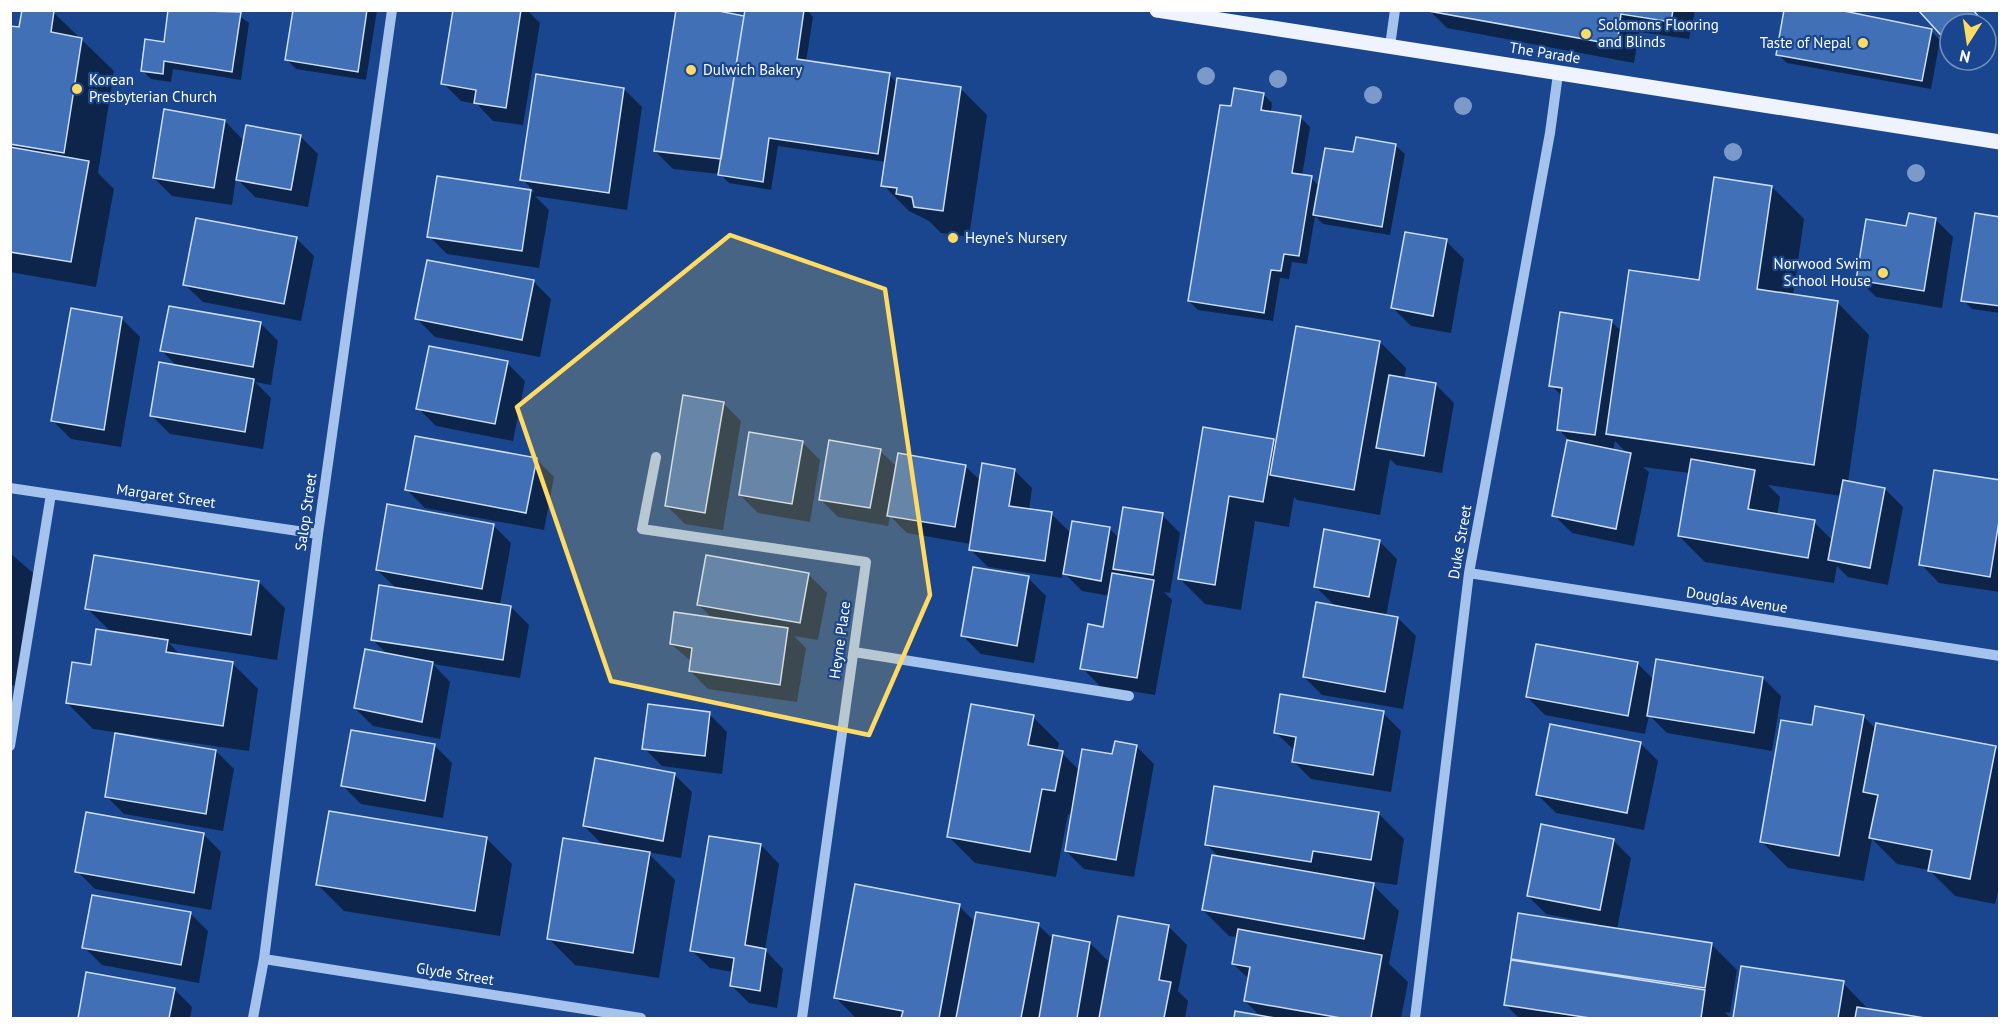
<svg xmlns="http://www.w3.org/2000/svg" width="2010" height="1029" font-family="'PT Sans',sans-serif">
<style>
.shadow{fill:#0007;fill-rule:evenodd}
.building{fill:#4270b7;stroke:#ccdefa;stroke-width:1.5}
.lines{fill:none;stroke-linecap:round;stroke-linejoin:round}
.minor{stroke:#a6c3ee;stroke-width:10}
.major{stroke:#eef3ff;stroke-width:15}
.tree{fill:#7b9ac9}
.marked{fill:#ffdb64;fill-opacity:0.2;stroke:#ffdb64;stroke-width:4.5;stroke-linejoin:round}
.poi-dot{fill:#ffdb64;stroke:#19468e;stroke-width:2}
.labels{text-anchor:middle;stroke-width:4.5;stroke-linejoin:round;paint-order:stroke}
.poi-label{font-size:15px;fill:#fff;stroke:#19468e;text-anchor:start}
.street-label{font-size:15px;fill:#fff;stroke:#19468e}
</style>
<rect width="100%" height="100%" fill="#19468e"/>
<path class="shadow" d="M24,10L53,12L114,71L98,173L114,189L96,287L10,272V27L21,29Z
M170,10H238L237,14L249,23L241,80L173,69L171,82L151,79L142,70L165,44Z
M294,10H377L366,80L296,69L287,60Z
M454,10H527L540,23L523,125L493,121L477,104L461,101L443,83Z
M705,10L745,18L746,10H807L813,17L806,62L889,75L897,83L898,79L961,89L987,115L969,237L941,233L929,221L909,211L883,185L886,162L778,146L771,190L729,183L720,174L673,169L655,151Z
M1695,10L1689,39L1639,32L1634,63L1447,28L1430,11Z
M1786,10H1849L1848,16L1931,31L1940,40L1931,89L1787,63L1778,54Z
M1986,26L1996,37L1986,46Z
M624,89L642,107L627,210L535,196L549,210L539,268L447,254L429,236L438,178L535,192L522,179Z
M1263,94L1272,103L1271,113L1301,118L1310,127L1302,176L1311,178L1319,186L1354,154L1396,146L1405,154L1390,235L1323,224L1315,216L1307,264L1292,262L1289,279L1280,278L1273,321L1198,310L1189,301L1232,108Z
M225,121L244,141L300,136L318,154L308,207L255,197L236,178L232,205L172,196L154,178Z
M1772,187L1804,219L1793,296L1837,302L1869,335L1848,482L1885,489L1903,507L1888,585L1848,577L1837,566L1834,583L1705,562L1679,536L1690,473L1643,467L1649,472L1634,546L1572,533L1554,515L1569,440L1558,429L1563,397L1551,385L1611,321L1622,332L1700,282ZM1615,441L1628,454L1613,451ZM1768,485L1842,496L1833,541L1814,522L1777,516L1780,497Z
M1935,219L1953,237L1942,308L1876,297L1858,279Z
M2000,219V313L1972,309L1963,300Z
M296,238L314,256L301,321L203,302L184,284Z
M1446,241L1464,259L1451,333L1411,326L1393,308Z
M533,281L551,299L540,357L435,337L417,319Z
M122,319L140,337L121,447L71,439L53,421Z
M260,323L278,341L271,385L255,382L271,398L263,449L170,434L152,416L178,367L162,351Z
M1380,342L1406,368L1404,379L1436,385L1454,403L1442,473L1396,465L1390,459L1380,515L1297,500L1294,497L1289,527L1255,521L1241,610L1205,604L1179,578L1204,429L1273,440L1277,444Z
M507,363L525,381L513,441L436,426L418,408Z
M723,403L741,421L723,530L685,524L667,506Z
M802,442L820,460L810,522L758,513L740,495Z
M880,451L897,467L965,466L981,481L1014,470L1032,488L1029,510L1051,514L1071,533L1110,529L1120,539L1162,515L1180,533L1170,593L1164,592L1172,600L1155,695L1100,686L1082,668L1104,628L1110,596L1082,591L1063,572L1062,578L988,567L970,549L971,544L907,533L890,516L888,526L838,517L820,499Z
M536,459L554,477L544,530L425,508L407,490Z
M2000,482V592L1939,583L1921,564Z
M493,525L511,543L500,605L511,607L529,625L520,678L433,664L450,682L440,739L373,726L355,708L388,655L372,639L397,589L377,570Z
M1379,541L1397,559L1386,616L1398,618L1416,636L1403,709L1322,695L1304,677L1336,607L1315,586Z
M10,553L40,579L22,687L10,685Z
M809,575L827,593L818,640L794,636L806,648L797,702L708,689L690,671L692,662L671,644L713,619L699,605Z
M1028,578L1046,596L1034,663L981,654L963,636Z
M259,582L285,608L277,660L169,643L181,656L232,663L258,689L249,751L93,729L67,703L112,633L87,608Z
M1637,663L1654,680L1763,678L1781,696L1772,751L1667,733L1649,715L1645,734L1545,715L1527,697Z
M1383,713L1401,731L1391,792L1311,779L1293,761L1295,751L1275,732Z
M709,714L727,732L722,774L662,766L644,748Z
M1863,716L1877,730L1995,748L2000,752V884L1995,904L1955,896L1929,870L1897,864L1872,839L1864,881L1788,868L1762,842L1813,726Z
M1033,717L1059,743L1057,752L1062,753L1080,771L1136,746L1154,764L1134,877L1084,869L1066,851L1072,815L1068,814L1056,877L975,863L949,837Z
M1640,743L1658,761L1644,830L1556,813L1538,795Z
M434,745L452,763L443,818L361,804L343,786Z
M216,751L234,769L223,831L124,814L106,796Z
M674,774L692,792L681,858L647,852L675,880L659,978L575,965L549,939L605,847L584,826Z
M1378,813L1404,839L1397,885L1343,877V879L1373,885L1399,911L1389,964L1408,982L1401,1018H1235L1236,1013L1262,1018L1245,1001L1249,979L1233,964L1238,937L1229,936L1203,910L1220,858L1207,845Z
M203,834L221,852L211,910L95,889L77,871Z
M486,838L512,864L500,936L344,911L318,885Z
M1613,840L1631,858L1617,929L1711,944L1737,970L1730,1013L1725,1012L1730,1018H1510H1519L1506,1005L1517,963L1513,958L1597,926V924L1546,914L1528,896Z
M761,845L779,864L765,950L783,969L777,1008L749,1003L731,985L733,972L710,968L691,950Z
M959,906L975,922L1038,925L1054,940L1090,943L1108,961L1103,991H1105L1169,927L1187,945L1178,991L1188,1001L1185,1018H856L835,997Z
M190,913L208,931L199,983L102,965L84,947Z
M1742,967L1843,983L1869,1010L1919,1018H1734Z
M87,974L174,989L192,1007L190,1018H79Z"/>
<path class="building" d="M22,10L54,11L51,32L82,38L64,153L10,144V26L19,27Z
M168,10L241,12L232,72L164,61L163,74L141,71L145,39L164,42Z
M293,10H367L358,72L285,60Z
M453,10H521L506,108L474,103L476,90L441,84Z
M676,10H714L744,16L721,159L654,151Z
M745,10H804L797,59L890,73L878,154L769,138L763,182L718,175Z
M1673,10L1671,22L1621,14L1617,45L1428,11Z
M1784,10H1839L1932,29L1922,81L1776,55Z
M1918,10H1973L1985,24H1950V45Z
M536,74L624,88L609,193L520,180Z
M897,78L961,87L943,211L914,207L912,197L896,194L897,188L881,186Z
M1234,88L1264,93L1261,110L1301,116L1292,173L1312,176L1299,256L1284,254L1281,271L1271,270L1264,313L1188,301L1220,105L1231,106Z
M164,109L225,120L214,188L153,178Z
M246,125L301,135L291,190L236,180Z
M1356,137L1396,144L1382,227L1313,215L1325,148L1353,152Z
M10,147L89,161L71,262L10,252Z
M437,176L531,190L522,251L427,237Z
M1714,177L1772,186L1757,289L1838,301L1814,465L1606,434L1629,270L1699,280Z
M1909,213L1936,218L1924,291L1856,280L1866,219L1906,226Z
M1975,213L2000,217V306L1961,301Z
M196,218L297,237L284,304L183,285Z
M1405,232L1447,239L1433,316L1391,308Z
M427,260L534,280L522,340L415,319Z
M169,306L261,322L253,367L160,351Z
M71,308L122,317L104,430L51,421Z
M1560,312L1612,320L1595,435L1557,430L1562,388L1549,386Z
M1296,326L1380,341L1354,490L1270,475Z
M429,346L508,361L495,424L416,409Z
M159,362L254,379L245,432L150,416Z
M1389,375L1436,383L1424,456L1376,448Z
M683,395L724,402L705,513L665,506Z
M1203,427L1274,439L1263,502L1229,496L1215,585L1178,579Z
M749,432L803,441L792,504L739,495Z
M415,436L537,458L526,513L405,490Z
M829,440L881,449L870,508L819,500Z
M1567,440L1631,453L1616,529L1552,516Z
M898,453L966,465L955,527L887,516Z
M1691,459L1755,470L1748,509L1815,520L1808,558L1678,536Z
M982,463L1015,469L1009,506L1052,512L1045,561L969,550Z
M1934,470L2000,480V515L1990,577L1919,565Z
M1843,480L1885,488L1870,568L1828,560Z
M387,504L494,524L482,589L376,570Z
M1123,507L1163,513L1153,575L1113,569Z
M1072,521L1110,527L1101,581L1063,574Z
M1324,529L1380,540L1369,597L1314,587Z
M94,555L259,581L251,635L85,609Z
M706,555L809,573L800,623L697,605Z
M973,567L1029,576L1017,646L961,636Z
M1112,573L1154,580L1137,678L1080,669L1088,624L1103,627Z
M379,585L511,606L503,660L371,640Z
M1316,602L1398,617L1385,692L1303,677Z
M674,612L788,628L780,685L689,671L692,648L670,644Z
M96,629L168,640L166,652L233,662L223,726L66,703L72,662L91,665Z
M1536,644L1638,662L1628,716L1526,697Z
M365,649L433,662L422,722L354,708Z
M1656,659L1763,677L1754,733L1647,716Z
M1280,694L1384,711L1373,775L1292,762L1296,737L1274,733Z
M648,704L710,712L705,756L642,749Z
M971,704L1034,715L1028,745L1063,751L1055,791L1042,789L1030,852L947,837Z
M1815,706L1864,715L1839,856L1760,842L1781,720L1812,725Z
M1876,723L1996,746L1970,879L1928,871L1932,850L1869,838L1878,795L1863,792Z
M1550,724L1641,742L1627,813L1536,795Z
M351,730L435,744L425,801L341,786Z
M115,733L216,750L206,814L105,797Z
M1115,741L1137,745L1116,860L1065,851L1082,749L1112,754Z
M595,758L675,773L663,841L583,826Z
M1214,786L1379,812L1371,860L1313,851L1311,862L1205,845Z
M329,811L487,837L475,911L316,885Z
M86,812L204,833L194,893L75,872Z
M1541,824L1614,839L1600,910L1527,896Z
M709,836L761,844L745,945L766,949L760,991L730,986L734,958L690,951Z
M563,838L650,852L633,953L547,939Z
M1212,855L1374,883L1364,939L1202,910Z
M855,884L960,904L939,1018H901L903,1011L834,998Z
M92,895L191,912L181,965L82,948Z
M976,912L1039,923L1021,1018H956Z
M1518,913L1712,943L1705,988L1511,959Z
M1118,916L1169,925L1159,980L1171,982L1164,1018H1099Z
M1238,929L1382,955L1371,1018H1341L1244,1001L1250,967L1232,964Z
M1053,935L1090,942L1077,1018H1039Z
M1511,960L1705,990L1701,1018H1590L1504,1005Z
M1741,966L1844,981L1838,1018H1733Z
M86,972L175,988L169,1018H78Z
M1857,1007L1925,1018H1855Z
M1235,1011L1275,1018H1234Z"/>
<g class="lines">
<path class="minor" d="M1390,46L1395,10
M656,457L642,529L866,562L802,1018
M10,488L318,534
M1469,573L2000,656
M854,652L1129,696
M10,746L51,494
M264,959L641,1018
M253,1018L264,959L318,534L392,10
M1415,1018L1469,573L1550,133L1558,74"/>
<path class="major" d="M1157,10L2000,142"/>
</g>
<g class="tree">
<circle cx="1206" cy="76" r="9"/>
<circle cx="1278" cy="79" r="9"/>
<circle cx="1373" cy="95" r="9"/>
<circle cx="1463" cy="106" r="9"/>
<circle cx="1733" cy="152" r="9"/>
<circle cx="1916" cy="173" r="9"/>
</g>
<path class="marked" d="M730,235L885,289L930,595L869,735L611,681L517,407Z"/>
<g class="poi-dot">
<circle cx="1586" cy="34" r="6"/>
<circle cx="1863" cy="43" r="6"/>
<circle cx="691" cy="70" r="6"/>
<circle cx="77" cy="89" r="6"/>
<circle cx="953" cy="238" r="6"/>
<circle cx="1883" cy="273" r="6"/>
</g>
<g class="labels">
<g class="poi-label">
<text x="1598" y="30">Solomons Flooring<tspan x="1598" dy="17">and Blinds</tspan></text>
<text x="1851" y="48" text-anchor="end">Taste of Nepal</text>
<text x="703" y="75">Dulwich Bakery</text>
<text x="89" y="85">Korean<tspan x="89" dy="17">Presbyterian Church</tspan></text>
<text x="965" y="243">Heyne's Nursery</text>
<text x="1871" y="269" text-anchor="end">Norwood Swim<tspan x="1871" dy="17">School House</tspan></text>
</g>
<g class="street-label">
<text transform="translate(1545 53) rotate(9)" y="5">The Parade</text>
<text transform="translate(166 496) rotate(8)" y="5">Margaret Street</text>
<text transform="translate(306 512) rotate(-82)" y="5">Salop Street</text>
<text transform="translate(1460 542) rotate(-80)" y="5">Duke Street</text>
<text transform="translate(1737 600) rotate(9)" y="5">Douglas Avenue</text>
<text transform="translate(840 640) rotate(-82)" y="5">Heyne Place</text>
<text transform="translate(455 974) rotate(9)" y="5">Glyde Street</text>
</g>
</g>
<rect width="2010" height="1029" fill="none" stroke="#ffffff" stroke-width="24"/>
<g transform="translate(1968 42) rotate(192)"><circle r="28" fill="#19468e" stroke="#7590bb" stroke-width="1.5"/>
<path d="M0-4.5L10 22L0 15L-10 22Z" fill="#ffdb64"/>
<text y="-9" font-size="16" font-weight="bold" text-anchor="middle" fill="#ffffff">N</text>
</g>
</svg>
